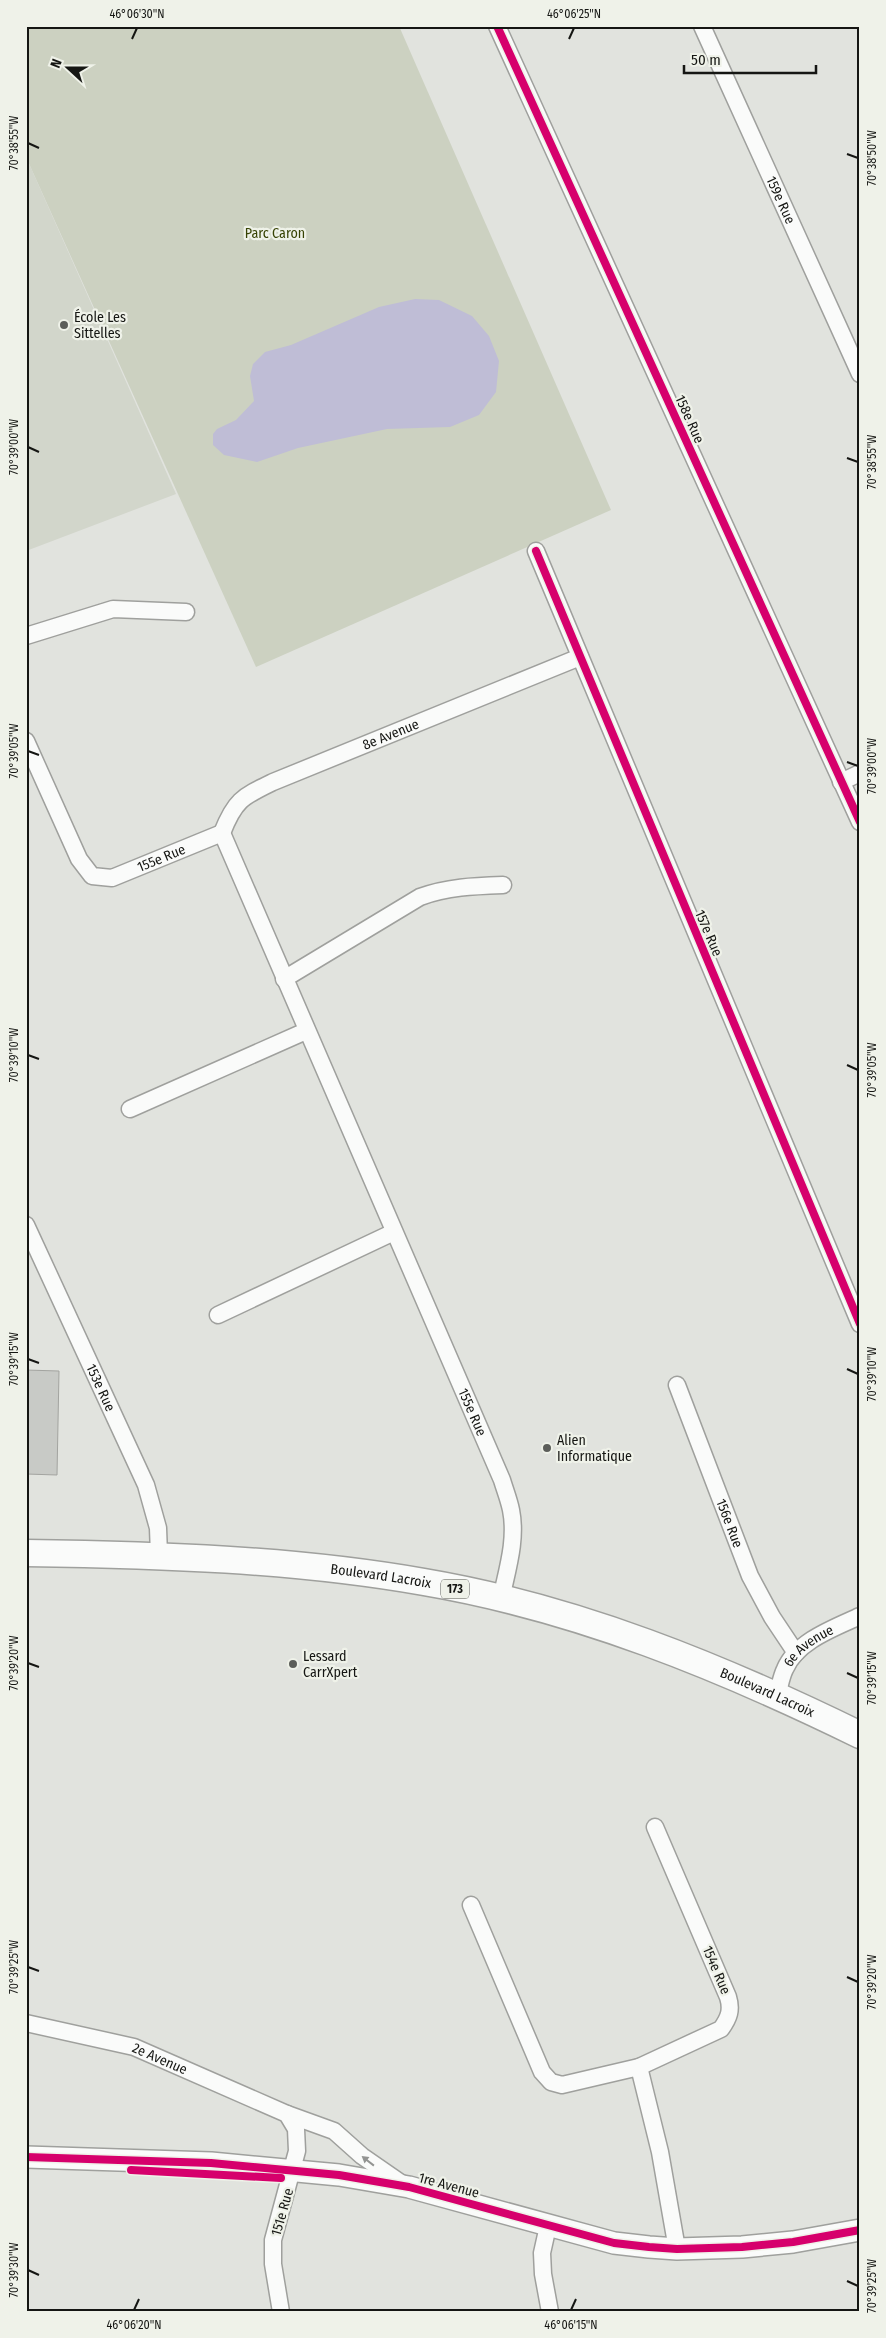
<svg xmlns="http://www.w3.org/2000/svg" width="886" height="2338" font-family="'Fira Sans Condensed',sans-serif">
<style>
.built{fill:#d2d6cb}
.green{fill:#ccd1c1}
.water{fill:#bfbdd6}
.building{fill:#c8cac6;stroke:#a3a4a0}
.lines{fill:none;stroke-linecap:round;stroke-linejoin:round}
.minor-casing{stroke:#9fa09d;stroke-width:19}
.tertiary-casing{stroke:#9fa09d;stroke-width:24}
.primary-casing{stroke:#9fa09d;stroke-width:29}
.minor{stroke:#fafbfa;stroke-width:16}
.tertiary{stroke:#fafbfa;stroke-width:21}
.primary{stroke:#fafbfa;stroke-width:26}
.cycleway-casing{stroke:#eff2e9;stroke-width:11}
.cycleway{stroke:#d6006c;stroke-width:8}
.oneway{fill:#939492}
.ticks{fill:none;stroke:#151613;stroke-width:2}
.poi-dot{fill:#5c5e5a;stroke:#eff2e9;stroke-width:2}
.labels{text-anchor:middle;stroke-width:4.5;stroke-linejoin:round;paint-order:stroke}
.shield{fill:#eff2e9;stroke:#565853;stroke-width:1}
.shield-label{font-size:12px;font-weight:bold;fill:#151613}
.street-label{font-size:14px;fill:#151613;stroke:#eff2e9}
.park-label{font-size:14px;fill:#374304;stroke:#eff2e9}
.poi-label{font-size:14px;fill:#151613;stroke:#eff2e9;text-anchor:start}
.neatline{fill:none;stroke:#151613;stroke-width:2}
.ticks-label{font-size:12px;text-anchor:middle;fill:#151613}
</style>
<rect width="100%" height="100%" fill="#e1e3de"/>
<path class="built" d="M26,157L176,494L26,551Z"/>
<path class="green" d="M26,26H399L611,510L256,667L26,157Z"/>
<path class="water" d="M415,299L439,300L472,316L489,336L499,361L496,392L479,415L450,427L387,429L298,448L257,462L224,455L213,445V434L217,429L236,420L254,401L250,376L253,364L265,352L291,345L379,307Z"/>
<path class="building" d="M26,1370L59,1371L57,1475L26,1474Z"/>
<g class="lines">
<g class="minor-casing">
<g id="minor">
<path d="M497,26L860,822"/>
<path id="s1" d="M702,26L860,374"/>
<path d="M536,551L860,1324"/>
<path d="M26,636L113,609L186,612"/>
<path id="s2" d="M26,741L79,859L92,876L112,878L222,833"/>
<path d="M841,782L860,773"/>
<path id="s3" d="M222,833L502,1480C505,1490 509,1500 511,1510C517,1540 507,1570 501,1599"/>
<path id="s4" d="M222,833C235,800 242,797 273,782L580,657"/>
<path d="M284,979L420,897C447,887 474,886 503,885"/>
<path d="M130,1109L306,1031"/>
<path id="s5" d="M26,1225L146,1485L158,1528L159,1555"/>
<path d="M218,1315L394,1232"/>
<path id="s6" d="M677,1385L750,1576L772,1617L796,1653"/>
<path id="s7" d="M777,1695C780,1686 781,1677 785,1669C797,1641 834,1628 860,1616"/>
<path d="M471,1905L542,2072L551,2082L562,2085L639,2067L721,2029C729,2018 732,2010 728,1997L655,1827"/>
<path id="s8" d="M26,2023L134,2047L287,2114L296,2129L297,2151L273,2240V2264L281,2312"/>
<path d="M639,2067L660,2152L677,2249"/>
<path d="M287,2114L334,2131L362,2156L401,2183"/>
<path d="M548,2226L542,2253L543,2274L550,2312"/>
</g>
</g>
<g class="tertiary-casing">
<path id="tertiary" d="M26,2157L211,2163L339,2175L409,2187L614,2243L649,2247L677,2249L742,2247L793,2242L860,2230"/>
</g>
<g class="primary-casing">
<g id="primary">
<path id="s9" d="M26,1553C159,1555 293,1559 424,1582C577,1608 721,1667 860,1735"/>
</g>
</g>
<use href="#minor" class="minor"/>
<use href="#tertiary" class="tertiary"/>
<use href="#primary" class="primary"/>
<g class="cycleway-casing">
<path id="cycleway" d="M497,26L860,822
M536,551L860,1324
M26,2157L211,2163L339,2175L409,2187L614,2243L649,2247L677,2249L742,2247L793,2242L860,2230
M131,2170L281,2178"/>
</g>
<use href="#cycleway" class="cycleway"/>
</g>
<defs><path id="oneway-solid" d="M-6-.8H1V-3.2L6.5 0L1 3.2V.8H-6Z" transform="scale(1.25)"/></defs>
<use class="oneway" href="#oneway-solid" transform="translate(368 2161) rotate(-142)"/>
<path class="ticks" d="M132,39L137,28M569,39L574,28M28,143L39,148M847,154L858,158M28,447L39,452M847,458L858,462M28,751L39,755M847,762L858,766M28,1055L39,1059M847,1065L858,1070M28,1359L39,1363M847,1369L858,1374M28,1663L39,1667M847,1673L858,1678M28,1967L39,1971M847,1977L858,1982M28,2270L39,2275M847,2281L858,2286M134,2310L139,2299M571,2310L576,2299"/>
<g class="poi-dot">
<circle cx="64" cy="325" r="5"/>
<circle cx="547" cy="1448" r="5"/>
<circle cx="293" cy="1664" r="5"/>
</g>
<g class="labels">
<rect class="shield" x="441" y="1579.5" width="28" height="19" rx="4"/>
<g class="shield-label">
<text x="455" y="1593">173</text>
</g>
<g class="street-label">
<text dy="5" stroke="none"><textPath href="#s1" startOffset="191">159e Rue</textPath></text>
<text transform="translate(690 419) rotate(66)" y="5">158e Rue</text>
<text dy="5" stroke="none"><textPath href="#s4" startOffset="202">8e Avenue</textPath></text>
<text dy="5" stroke="none"><textPath href="#s2" startOffset="224">155e Rue</textPath></text>
<text transform="translate(709 933) rotate(67)" y="5">157e Rue</text>
<text dy="5" stroke="none"><textPath href="#s5" startOffset="179">153e Rue</textPath></text>
<text dy="5" stroke="none"><textPath href="#s3" startOffset="631">155e Rue</textPath></text>
<text dy="5" stroke="none"><textPath href="#s6" startOffset="148">156e Rue</textPath></text>
<text dy="5" stroke="none"><textPath href="#s9" startOffset="356">Boulevard Lacroix</textPath></text>
<text dy="5" stroke="none"><textPath href="#s7" startOffset="61">6e Avenue</textPath></text>
<text dy="5" stroke="none"><textPath href="#s9" startOffset="761">Boulevard Lacroix</textPath></text>
<text transform="translate(717 1970) rotate(67)" y="5">154e Rue</text>
<text dy="5" stroke="none"><textPath href="#s8" startOffset="139">2e Avenue</textPath></text>
<text transform="translate(449 2185) rotate(15)" y="5">1re Avenue</text>
<text transform="translate(282 2212) rotate(-74)" y="5">151e Rue</text>
</g>
<g class="park-label">
<text x="275" y="238">Parc Caron</text>
</g>
<g class="poi-label">
<text x="74" y="322">École Les<tspan x="74" dy="16">Sittelles</tspan></text>
<text x="557" y="1445">Alien<tspan x="557" dy="16">Informatique</tspan></text>
<text x="303" y="1661">Lessard<tspan x="303" dy="16">CarrXpert</tspan></text>
</g>
</g>
<rect width="886" height="2338" fill="none" stroke="#eff2e9" stroke-width="55"/>
<g transform="translate(68 68) rotate(291)" stroke="#eff2e9" stroke-width="4" paint-order="stroke">
<path d="M0-4L9 19L0 12L-9 19Z" fill="#151613"/>
<text y="-8" font-size="14" font-weight="bold" text-anchor="middle" fill="#151613">N</text>
</g>
<path d="M684 65v8h132v-8" fill="none" stroke="#151613" stroke-width="2.5"/>
<text x="691" y="65" font-size="15" fill="#151613" stroke="#eff2e9" stroke-width="4" paint-order="stroke">50 m</text>
<rect x="28" y="28" width="830" height="2282" class="neatline"/>
<g class="ticks-label">
<text x="137" y="18">46°06'30"N</text>
<text x="574" y="18">46°06'25"N</text>
<text transform="translate(14 143) rotate(-90)" y="4">70°38'55"W</text>
<text transform="translate(872 158) rotate(-90)" y="4">70°38'50"W</text>
<text transform="translate(14 447) rotate(-90)" y="4">70°39'00"W</text>
<text transform="translate(872 462) rotate(-90)" y="4">70°38'55"W</text>
<text transform="translate(14 751) rotate(-90)" y="4">70°39'05"W</text>
<text transform="translate(872 766) rotate(-90)" y="4">70°39'00"W</text>
<text transform="translate(14 1055) rotate(-90)" y="4">70°39'10"W</text>
<text transform="translate(872 1070) rotate(-90)" y="4">70°39'05"W</text>
<text transform="translate(14 1359) rotate(-90)" y="4">70°39'15"W</text>
<text transform="translate(872 1374) rotate(-90)" y="4">70°39'10"W</text>
<text transform="translate(14 1663) rotate(-90)" y="4">70°39'20"W</text>
<text transform="translate(872 1678) rotate(-90)" y="4">70°39'15"W</text>
<text transform="translate(14 1967) rotate(-90)" y="4">70°39'25"W</text>
<text transform="translate(872 1982) rotate(-90)" y="4">70°39'20"W</text>
<text transform="translate(14 2270) rotate(-90)" y="4">70°39'30"W</text>
<text transform="translate(872 2286) rotate(-90)" y="4">70°39'25"W</text>
<text x="134" y="2329">46°06'20"N</text>
<text x="571" y="2329">46°06'15"N</text>
</g>
</svg>
